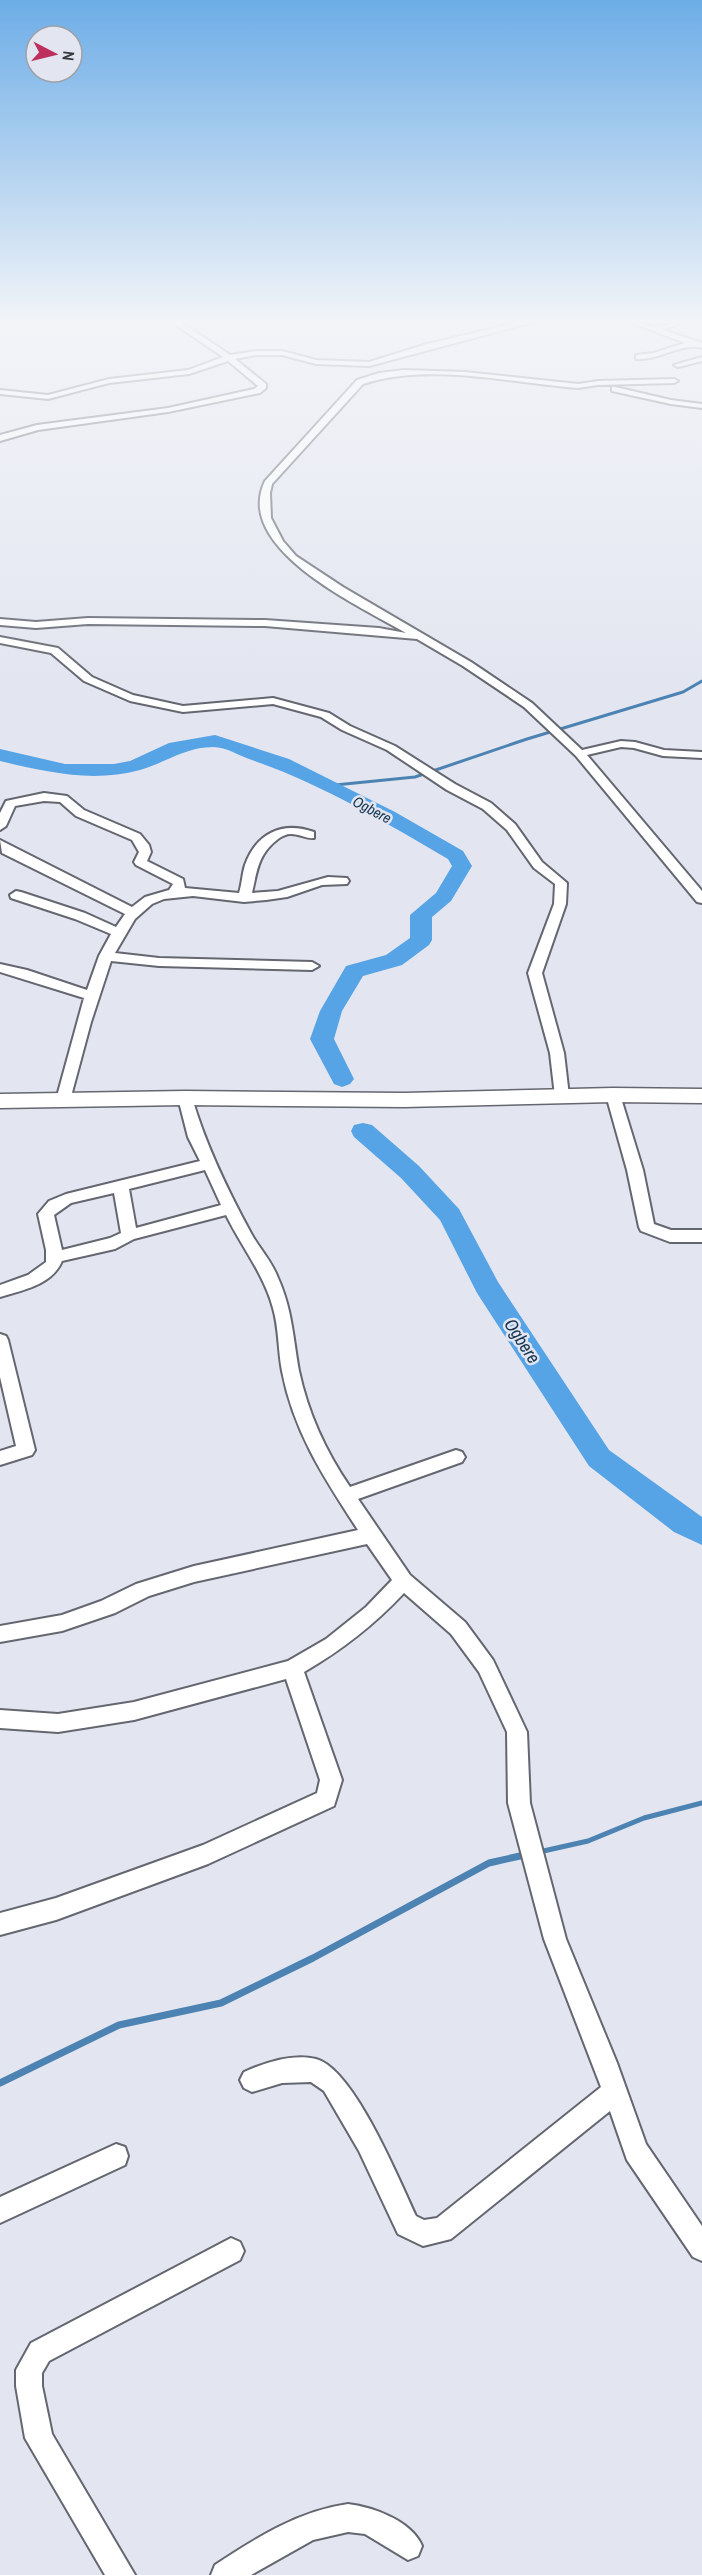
<svg xmlns="http://www.w3.org/2000/svg" width="702" height="2575" font-family="'Archivo Narrow',sans-serif">
<style>
.lines{fill:none;stroke-linecap:round;stroke-linejoin:round}
.stream-far2{stroke:#4d83b3;stroke-width:3}
.stream-far1{stroke:#4d83b3;stroke-width:5}
.stream{stroke:#4d83b3;stroke-width:7}
.river{fill:#56a3e6;fill-rule:evenodd}
.minor-casing{stroke:#646670;stroke-width:4}
.secondary-casing{stroke:#646670;stroke-width:3}
.minor{fill:#fff;fill-rule:evenodd}
.secondary{fill:#fff;fill-rule:evenodd}
.labels{text-anchor:middle;stroke-width:5;stroke-linejoin:round;paint-order:stroke}
.far-water-label{font-size:15px;font-style:italic;fill:#173752;stroke:#e3e6f0}
.water-label{font-size:18px;font-style:italic;fill:#173752;stroke:#e3e6f0}
</style>
<rect width="100%" height="100%" fill="#e3e6f0"/>
<g class="lines">
<path class="stream-far2" d="M325,786L415,777L527,739L683,692L702,681"/>
<path class="stream-far1" d="M539,1852L588,1841L644,1818L702,1803
M513,1857L528,1854"/>
<path class="stream" d="M0,2083L119,2025L221,2003L313,1958L489,1863L520,1856"/>
<path class="river" d="M215,735L289,759L395,812L463,851L472,866L451,901L432,917V940L429,945L402,965L363,976L342,1011L334,1039L354,1079L350,1084L342,1087L334,1084L310,1039L320,1011L346,966L386,955L410,938V915L436,893L452,866L448,859C385,822 321,784 252,760C239,756 227,747 213,747C185,747 165,763 140,770C92,783 47,772 0,761V749L65,764H114L130,761L169,743Z
M363,1123L372,1125L419,1166L459,1209L498,1282L609,1450L702,1517V1545L674,1532L589,1466L477,1293L440,1220L401,1178L354,1137L351,1131L354,1125Z"/>
<g class="minor-casing">
<path id="minor" d="M172,322H181L230,355L256,351H282L316,360L369,362L427,344L520,322H533L369,366L316,364L282,355H256L235,359L266,384V388L260,393L168,412L38,430L0,441V435L37,425L168,408L254,389L258,386L228,361L189,374L109,383L48,399L0,394V390L48,395L109,379L188,370L223,357Z
M630,322C639,322 645,325 654,327C662,328 673,322 683,322L663,330L702,343V348C681,342 659,361 636,359V355L654,353L685,343Z
M702,357V361L678,367L674,365Z
M404,370L465,372L578,384L598,381L674,379L678,381L674,383L598,385L578,388C511,383 428,362 363,384L272,484L270,493L271,518L283,541L296,556L343,587L471,662L532,703L582,750L621,741L635,742L664,750L702,752V758L663,756L634,748L621,747L587,755L702,891V903L697,902L576,756L524,707L463,666L417,639L265,626L88,624L36,628L0,625V619L36,622L88,618L265,620L379,628L406,633C362,607 232,549 265,481L357,380L379,373Z
M615,387L671,400L702,404V408L671,404L612,391V387Z
M0,637L58,648L92,677L133,695L183,706L273,698L329,713L350,726L395,746L455,784L491,803L515,824L542,862L567,883L566,904L542,973L564,1053L569,1096L567,1099L562,1101L555,1096L550,1053L528,973L554,904L555,884L534,868L507,830L483,809L447,790L387,750L342,730L321,717L273,704L183,712L130,701L84,681L51,653L0,643Z
M44,793L67,796L84,810L140,834L149,845L151,852L147,861L183,879L185,888L239,893C242,884 242,874 245,865C257,832 283,821 314,832V838C306,839 300,834 291,834C286,834 282,836 278,839C258,854 257,871 252,893L278,891L328,877L347,878L349,881L347,884L322,885L287,897L266,900L244,902L193,896L164,899L152,904L135,919L115,953L159,958L312,962L319,966L312,970L159,966L111,961L91,1022L70,1100L68,1103H58L56,1100L84,998L0,972V964L27,970L87,990L99,956L111,934L75,919L11,898L10,895L16,891L21,892L85,913L116,927L125,914L2,853L0,840L132,907L145,897L169,890L173,884L136,865L134,862L139,852L132,840L76,816L60,802L44,801L15,806L6,826L0,830V813L6,801Z
M613,1090L620,1095L643,1170L654,1224L671,1230H702V1242H670L641,1231L639,1227L627,1170L606,1095Z
M185,1093L192,1098C206,1146 228,1191 252,1235C260,1249 272,1262 278,1278C292,1309 293,1337 299,1371C308,1413 326,1452 350,1487L456,1450L462,1452L465,1457L462,1462L358,1499L410,1575L465,1622L493,1660L527,1732L530,1803L566,1939L617,2063L646,2144L702,2226V2261L693,2257L627,2160L610,2111L451,2239L423,2246L398,2234L359,2151L324,2091L311,2082L282,2083L252,2092L244,2088L240,2080L244,2072C264,2063 293,2053 316,2059C354,2069 399,2180 416,2216L424,2220L437,2218L601,2087L544,1939L508,1803L507,1732L479,1672L451,1634L404,1593C374,1625 342,1650 304,1672L342,1780L334,1806L208,1864L56,1920L0,1935V1913L56,1898L203,1845L317,1793L320,1780L286,1679L134,1720L58,1732L0,1728V1710L58,1714L134,1702L288,1661L326,1639L366,1607L392,1580L367,1544L194,1582L149,1596L115,1613L62,1631L0,1642V1626L62,1615L101,1601L136,1584L194,1566L358,1530C325,1479 294,1433 282,1371C278,1351 279,1328 273,1308C264,1274 241,1246 226,1215L134,1239L115,1249L62,1261C52,1285 23,1290 0,1297V1285L28,1275L46,1262V1250L38,1214L49,1201L66,1194L200,1161L188,1137L178,1098ZM205,1170L221,1205L136,1228L129,1189ZM114,1193L121,1233L110,1238L62,1250L54,1215L71,1203Z
M0,1334L6,1336L8,1340L35,1450L32,1455L0,1465V1451L16,1446L0,1377Z
M116,2144L125,2147L128,2156L125,2165L0,2223V2197Z
M231,2238L240,2242L244,2251L240,2260L49,2361L42,2373V2386L52,2434L135,2575H105L25,2438L16,2386V2370L31,2343Z
M348,2504C373,2507 412,2521 422,2546L418,2556L408,2560L365,2534L348,2532L313,2540L251,2575H211L215,2565C256,2538 298,2511 348,2504Z"/>
</g>
<g class="secondary-casing">
<path id="secondary" d="M613,1088L702,1089V1103L613,1102L404,1107L185,1105L0,1108V1094L185,1091L404,1093Z"/>
</g>
<use href="#minor" class="minor"/>
<use href="#secondary" class="secondary"/>
</g>
<linearGradient id="sky" x2="0" y2="1"><stop stop-color="#6dade7"/><stop offset="0.47" stop-color="#f2f4f8"/><stop offset="1" stop-color="#f2f4f8" stop-opacity="0"/></linearGradient>
<rect width="702" height="682" fill="url(#sky)"/>
<g class="labels">
<g class="far-water-label">
<text transform="translate(372 810) rotate(28)" y="5">Ogbere</text>
</g>
<g class="water-label">
<text transform="translate(522 1341) rotate(57)" y="6">Ogbere</text>
</g>
</g>
<g transform="translate(54 54) rotate(97)"><circle r="28" fill="#e3e6f0" stroke="#9fa1a8" stroke-width="1.5"/>
<path d="M0-4.5L10 22L0 15L-10 22Z" fill="#bd2f5c"/>
<text y="-9" font-size="16" font-weight="bold" text-anchor="middle" fill="#38393d">N</text>
</g>
</svg>
